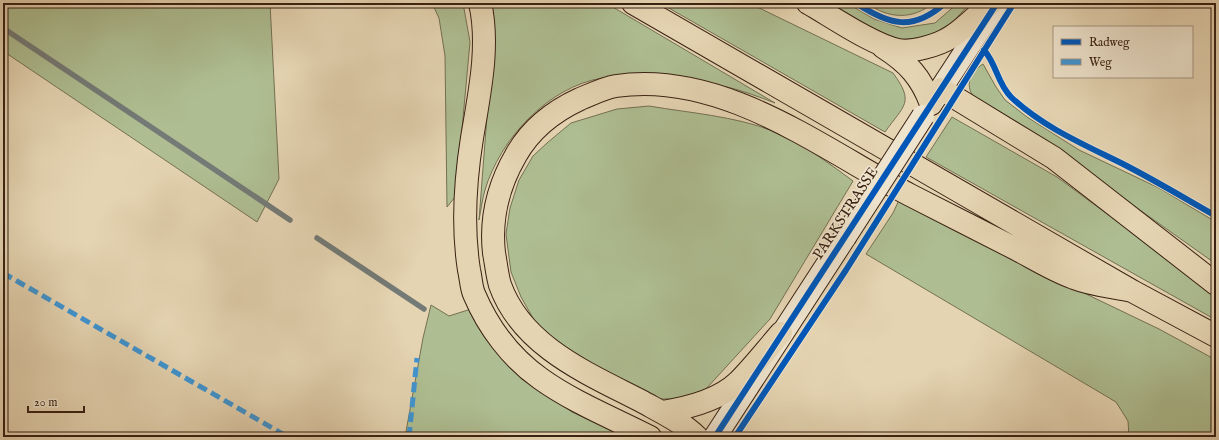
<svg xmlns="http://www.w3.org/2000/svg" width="1219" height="440" font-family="'IM FELL English',serif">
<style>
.green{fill:#aebe92;stroke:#747052}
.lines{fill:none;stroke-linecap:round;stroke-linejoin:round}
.stream{stroke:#747a76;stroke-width:5.5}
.secondary-casing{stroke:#3a2112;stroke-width:24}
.primary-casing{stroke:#3a2112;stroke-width:24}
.secondary{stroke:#eee3cd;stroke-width:22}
.primary{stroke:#e5d4b2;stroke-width:22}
.secondary-bridge-casing{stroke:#3a2112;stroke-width:24;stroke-linecap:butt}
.secondary-bridge{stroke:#eee3cd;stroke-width:22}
.quiet{stroke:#3e95d3;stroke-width:5;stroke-dasharray:10 5;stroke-linecap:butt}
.cycleway-casing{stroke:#eee3cd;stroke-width:8}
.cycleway{stroke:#0057b8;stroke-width:6}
.labels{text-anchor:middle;stroke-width:3.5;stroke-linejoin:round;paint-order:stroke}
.street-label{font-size:15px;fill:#3a2112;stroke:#eee3cd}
</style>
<rect width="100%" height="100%" fill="#e5d4b2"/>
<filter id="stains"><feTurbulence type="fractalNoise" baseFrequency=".005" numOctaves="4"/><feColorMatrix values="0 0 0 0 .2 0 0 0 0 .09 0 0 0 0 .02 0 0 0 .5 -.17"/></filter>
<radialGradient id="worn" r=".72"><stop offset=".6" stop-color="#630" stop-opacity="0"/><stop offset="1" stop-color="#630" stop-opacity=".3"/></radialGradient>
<path class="green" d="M3,3H270L279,179L257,222L3,51Z
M432,3H463L470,42L461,140L459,192L447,207L445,56L439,18Z
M488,3H606L775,103C754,95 733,87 711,84C697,82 683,81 669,80C647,78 624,74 602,78C548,87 500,139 485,190C482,200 481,210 479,220L488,103Z
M660,3H749L893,73C915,103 904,105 885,132Z
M819,3H847L874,19L902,28L935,23L958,3H970L953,22L927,37L897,40Z
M867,3H933C913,20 888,19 867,3Z
M983,64L996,87L1005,100L1027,117L1079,150L1159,188L1216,222V264L1051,147L974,97C964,85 971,71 983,64Z
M649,106C690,113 734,116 773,131C802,143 827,162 853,181L770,319L705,390L681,399H658L634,390L550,337L534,320L521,297L511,272L506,234L510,208L519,180L533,156L547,143L571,123L617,109Z
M952,117L1057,177L1216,294V320L926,157Z
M900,198L984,245L1159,329L1216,360V437H1129L1128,421L1116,402L866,254L893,213Z
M431,305L449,316L471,309L520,374L572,412L626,437H405L423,338Z"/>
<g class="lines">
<path class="stream" d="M3,28L290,220
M317,238L424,309"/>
<g class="secondary-casing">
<path id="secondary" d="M931,104L997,3
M715,437L845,237"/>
</g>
<g class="primary-casing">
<path id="primary" d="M480,3C490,46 479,95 472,138C465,182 462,226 469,270C471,278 471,287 474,294C488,327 511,358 541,379C573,402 615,419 650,437
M633,3L1132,291L1216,336
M808,3C831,16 873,45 898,50C911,53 939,45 951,37C965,28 978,14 991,3
M883,47C908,63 921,77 931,104
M941,89L1054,158L1216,284
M662,412C688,408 719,400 738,382C753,367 767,349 781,333
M697,437C682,422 661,412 643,402C589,374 522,347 500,285C497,275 496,263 494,253C490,217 498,186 516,155C530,130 554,111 580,99C592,94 604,88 616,86C722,70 821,148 910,195C945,213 981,231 1016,249C1035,259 1054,271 1074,278C1092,285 1113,287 1132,291"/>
</g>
<use href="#secondary" class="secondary"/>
<use href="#primary" class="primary"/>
<g class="secondary-bridge-casing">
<path id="secondary-bridge" d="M845,237L923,116"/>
</g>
<use href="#secondary-bridge" class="secondary-bridge"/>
<path class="quiet" d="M3,273L288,437
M409,437L417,358"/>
<g class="cycleway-casing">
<path id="cycleway" d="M856,3C889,25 913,32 945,3
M984,50C997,65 997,83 1011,97C1042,127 1087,146 1125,165C1156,181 1186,199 1216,216
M715,437L997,3
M735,437L846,270L1014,3"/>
</g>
<use href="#cycleway" class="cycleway"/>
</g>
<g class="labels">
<g class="street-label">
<text transform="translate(845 213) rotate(-57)" y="5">PARKSTRASSE</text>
</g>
</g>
<rect width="1219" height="440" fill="none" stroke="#e5d4b2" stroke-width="16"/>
<rect x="4" y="4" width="1211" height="432" fill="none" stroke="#3a2112" stroke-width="2"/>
<rect x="8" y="8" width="1203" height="424" fill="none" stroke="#3a2112"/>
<rect x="1053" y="26" width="140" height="52" fill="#eee3cd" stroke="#a69582"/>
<rect x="1061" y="39" width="20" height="6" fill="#0057b8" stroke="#a69582"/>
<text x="1089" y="46" font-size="12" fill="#3a2112">Radweg</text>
<rect x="1061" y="59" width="20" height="6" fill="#3e95d3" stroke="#a69582"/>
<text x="1089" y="66" font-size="12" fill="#3a2112">Weg</text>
<path d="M28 406v6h56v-6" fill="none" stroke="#3a2112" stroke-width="2"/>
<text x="34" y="406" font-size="12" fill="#3a2112" stroke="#eee3cd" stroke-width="3" paint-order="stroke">20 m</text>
<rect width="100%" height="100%" filter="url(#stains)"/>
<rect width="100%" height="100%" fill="url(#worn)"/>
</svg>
